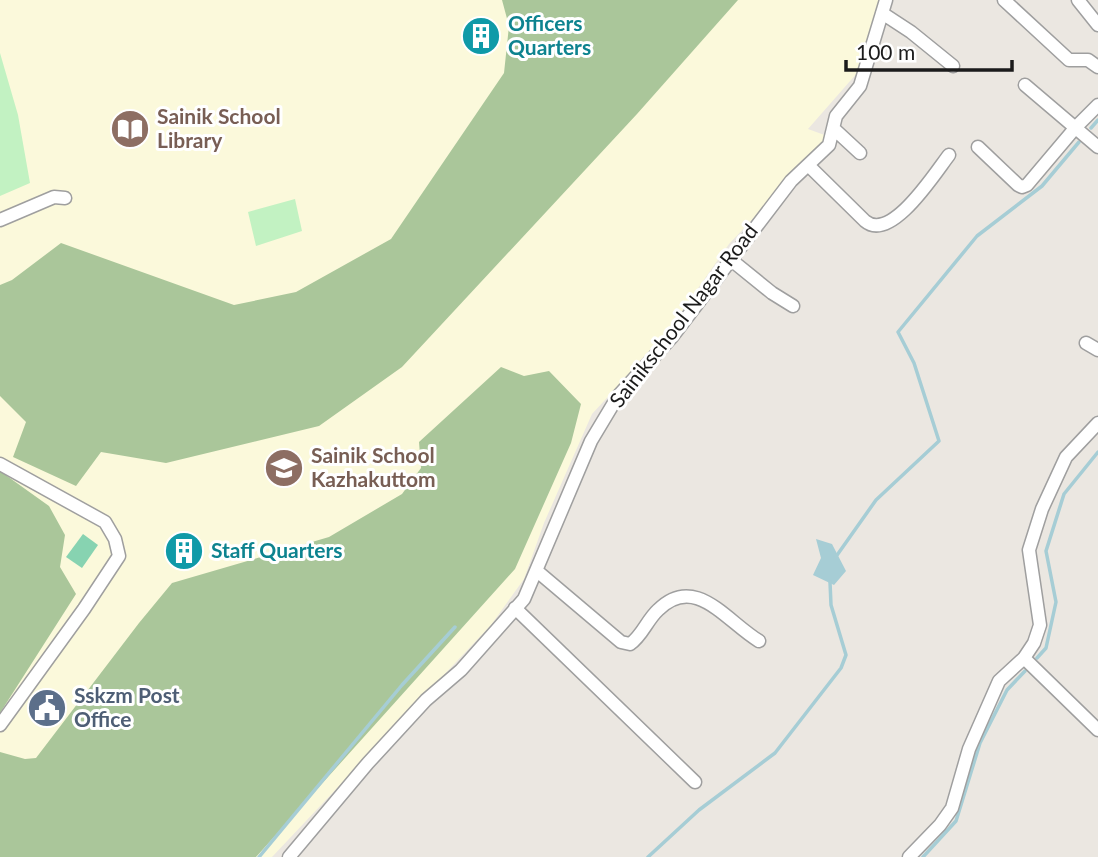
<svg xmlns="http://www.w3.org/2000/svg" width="1098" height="857" font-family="Lato,sans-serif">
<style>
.education{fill:#fbf9db}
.forest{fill:#aac69a}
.park{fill:#c2f2c2}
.pitch{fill:#87d3b1}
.water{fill:#a6cdd5}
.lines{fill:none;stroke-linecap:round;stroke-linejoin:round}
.stream{stroke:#a6cdd5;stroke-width:3.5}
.street-casing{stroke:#9f9f9f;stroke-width:15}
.street{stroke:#fff;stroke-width:12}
.labels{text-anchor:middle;stroke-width:6;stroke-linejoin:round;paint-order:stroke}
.culture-label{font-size:21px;font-weight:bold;fill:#0d838f;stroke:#fff;text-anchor:start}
.education-label{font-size:21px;font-weight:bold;fill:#785e54;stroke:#fff;text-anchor:start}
.street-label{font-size:21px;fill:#1b1b1b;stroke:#fff}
.service-label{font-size:21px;font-weight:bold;fill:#4e5e75;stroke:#fff;text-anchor:start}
</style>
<rect width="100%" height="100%" fill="#ebe7e1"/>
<path class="education" d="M0,0H889L865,64L808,129L830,137L729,244L666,334L592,414L544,523L524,579L491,625L272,857H0Z"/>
<path class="forest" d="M502,0H738L637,114L402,367L319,426L166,463L101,452L76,486L13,457L26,422L0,396V285L12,280L61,243L234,305L296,292L391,239L504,73L509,26Z
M501,367L524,376L549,371L581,404L571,443L515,569L256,857H0V752L25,759L36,758L139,623L172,583L329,537L402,494L421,468L419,442Z
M0,471L49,506L65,535L60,567L76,594L0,713Z"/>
<path class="park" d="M0,53L18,115L30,183L0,196Z
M295,199L302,231L256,246L248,212Z"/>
<path class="pitch" d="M83,534L98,545L82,568L66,557Z"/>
<path class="water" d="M816,539L832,544L846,571L834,585L813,575L821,558Z"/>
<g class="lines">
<path class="stream" d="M1091,128L1098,120
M835,558L876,500L939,441L914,363L898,332L977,236L1042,186L1079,142
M1037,658L1046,648L1056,602L1046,551L1064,494L1098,452
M259,857L402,685L455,627
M648,857L699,810L775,753L841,668L846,655L831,605L830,582
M923,857L956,821L980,743L1007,690L1025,671"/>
<g class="street-casing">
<path id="street" d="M1004,0L1069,60H1088L1098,67
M1078,0L1098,25
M882,13L911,32L953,66
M1025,85L1098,147
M833,128L860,153
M978,147L1018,185L1022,187L1027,185L1076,127L1098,105
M808,165L865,221C891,243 935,173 949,155
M0,220L54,197L65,198
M730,259L772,293L793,306
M1086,343L1098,350
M0,464L105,522L115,539L119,556L84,609L0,725
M537,571L621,642L630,644C642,636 647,620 658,610C695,573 726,621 759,641
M515,608L695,782
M1024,658L1098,730
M289,857L368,763L426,700L461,670L524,599L591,441L618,396L672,337L791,181L829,145L836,116L860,86L886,0
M909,857L940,825L952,808L969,749L999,681L1024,658L1034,643L1040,625L1029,550L1042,509L1066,457L1098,423"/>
</g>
<use href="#street" class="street"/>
</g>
<defs>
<g id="building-disc" transform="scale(2.0125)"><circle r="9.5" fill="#0f9aa8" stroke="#fff"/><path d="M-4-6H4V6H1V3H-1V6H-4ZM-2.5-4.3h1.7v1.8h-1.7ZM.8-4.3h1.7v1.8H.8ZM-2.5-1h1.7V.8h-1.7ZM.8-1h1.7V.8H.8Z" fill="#fff"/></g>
<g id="library-disc" transform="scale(2.0125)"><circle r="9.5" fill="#8d6e63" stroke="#fff"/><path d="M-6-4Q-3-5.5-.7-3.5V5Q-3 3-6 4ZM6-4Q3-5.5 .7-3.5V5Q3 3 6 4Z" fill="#fff"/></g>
<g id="school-disc" transform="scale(2.0125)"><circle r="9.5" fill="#8d6e63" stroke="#fff"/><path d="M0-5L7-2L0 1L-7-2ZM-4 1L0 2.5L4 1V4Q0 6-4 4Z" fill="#fff"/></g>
<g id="civic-disc" transform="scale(2.0125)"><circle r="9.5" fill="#5c6f8a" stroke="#fff"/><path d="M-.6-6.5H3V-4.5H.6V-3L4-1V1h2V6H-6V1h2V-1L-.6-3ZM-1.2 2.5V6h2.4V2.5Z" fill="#fff"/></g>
</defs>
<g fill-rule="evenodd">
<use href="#building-disc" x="481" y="36"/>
<use href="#library-disc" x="130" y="129"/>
<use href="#school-disc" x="284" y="468"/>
<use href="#building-disc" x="184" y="551"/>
<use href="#civic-disc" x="47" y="708"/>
</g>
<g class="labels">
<g class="culture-label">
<text x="508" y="31">Officers<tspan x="508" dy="24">Quarters</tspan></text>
<text x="211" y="558">Staff Quarters</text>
</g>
<g class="education-label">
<text x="157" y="124">Sainik School<tspan x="157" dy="24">Library</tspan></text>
<text x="311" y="463">Sainik School<tspan x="311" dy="24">Kazhakuttom</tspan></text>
</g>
<g class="street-label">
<text transform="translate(684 316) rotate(-52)" y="7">Sainikschool Nagar Road</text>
</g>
<g class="service-label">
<text x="74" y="703">Sskzm Post<tspan x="74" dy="24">Office</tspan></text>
</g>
</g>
<path d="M846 60v10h166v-10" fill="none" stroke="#1b1b1b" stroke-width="3.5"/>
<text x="856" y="60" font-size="21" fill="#1b1b1b" stroke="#ffffff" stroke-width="5" paint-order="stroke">100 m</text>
</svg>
